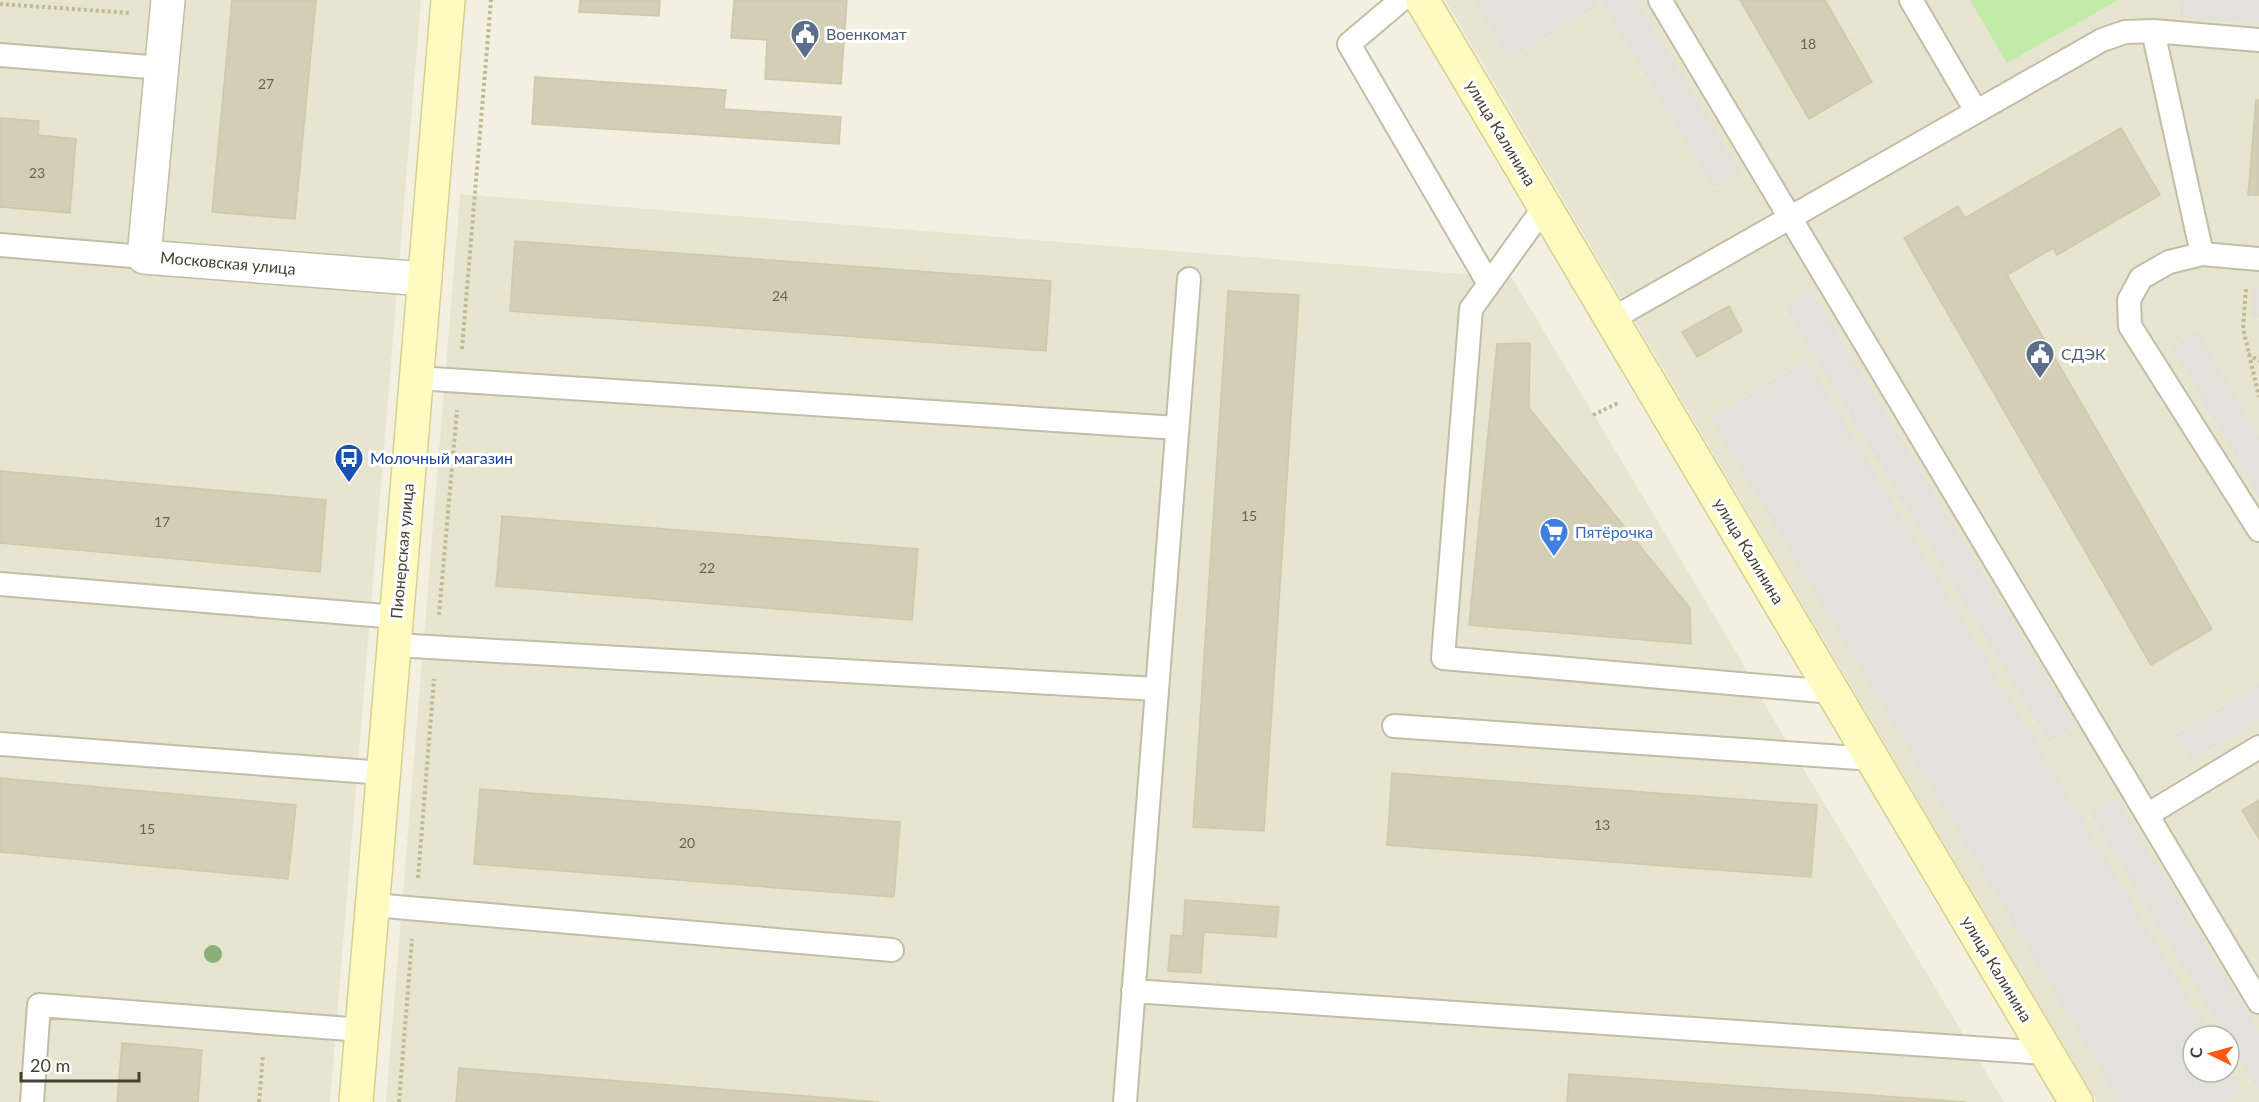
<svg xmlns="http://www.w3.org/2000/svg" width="2259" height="1102" font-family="Lato,sans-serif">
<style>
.residential{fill:#e7e4d0;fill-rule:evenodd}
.green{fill:#c1eba7}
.parking{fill:#e2e1db}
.building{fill:#d4ceb7;stroke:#d0c8a9;stroke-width:1.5}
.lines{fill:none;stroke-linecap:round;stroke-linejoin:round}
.lane-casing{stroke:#c1bda7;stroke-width:26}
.street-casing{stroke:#c1bda7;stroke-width:36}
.secondary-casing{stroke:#d6d08e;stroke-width:36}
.path{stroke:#c1b994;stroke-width:4;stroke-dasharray:3 3;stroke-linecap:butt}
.lane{stroke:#fff;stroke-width:22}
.street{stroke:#fff;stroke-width:33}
.secondary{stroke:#fffac0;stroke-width:33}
.tree{fill:#8aaf78}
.labels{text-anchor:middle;stroke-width:6;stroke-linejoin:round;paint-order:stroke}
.number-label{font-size:14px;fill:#686453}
.service-label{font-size:16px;fill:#4e5e75;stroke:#fff;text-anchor:start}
.street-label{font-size:16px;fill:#444032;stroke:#fff}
.transit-label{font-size:16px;fill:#164399;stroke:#fff;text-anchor:start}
.shop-label{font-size:16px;fill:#366cbe;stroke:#fff;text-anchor:start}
</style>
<rect width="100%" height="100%" fill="#f3f0e2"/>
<path class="residential" d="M0,0H421L330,1102H0Z
M1445,0H2259V1102H2097ZM2193,1036H2229V1072H2193Z
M460,194L1512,278L1742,662L1753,685L2004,1102H386Z"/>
<path class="green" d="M1970,0H2118L2007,63Z"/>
<path class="parking" d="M1474,0H1594L1597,6L1509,59Z
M1600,0H1636L1740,172L1714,188Z
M2181,0H2259V24L2180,17Z
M2254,286L2259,287V317H2252Z
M1811,290L2075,726L2049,742L1784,306Z
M2198,331L2259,437V498L2172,347Z
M1807,360L2212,1036H2193V1072H2229V1065L2244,1090L2225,1102H2120L1710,418Z
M2259,684V720L2191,761L2175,735Z
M2116,797L2259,1033V1092L2229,1042V1036H2225L2090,813Z"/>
<path class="building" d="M232,0H316L295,219L212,212Z
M580,0H660L659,16L579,12Z
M734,0H847L841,84L765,79L767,40L731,38Z
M1740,0H1825L1872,82L1809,119Z
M535,77L726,90L724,109L841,117L839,144L532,124Z
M2256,100H2259V195H2248Z
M0,118L39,121L38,135L76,139L70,213L0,207Z
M2121,128L2160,195L2057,255L2053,248L2007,275L2212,629L2151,665L1904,238L1958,206L1965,218Z
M515,241L1051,281L1046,351L510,311Z
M1228,291L1299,295L1264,831L1193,827Z
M1729,306L1742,331L1697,357L1682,332Z
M1530,343L1529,408L1690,608L1691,644L1469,625L1497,344Z
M0,471L326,500L320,572L0,543Z
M502,516L918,549L912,620L496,586Z
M1392,773L1817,805L1811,877L1387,845Z
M0,778L296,805L288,879L0,852Z
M480,789L900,822L894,897L474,864Z
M2259,800V839L2242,810Z
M1185,900L1279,907L1276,937L1204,932L1201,973L1168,971L1171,935L1183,936Z
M122,1043L202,1050L198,1102H117Z
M459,1068L879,1102H456Z
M1569,1074L1842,1093L1966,1102H1567Z"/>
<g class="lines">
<g class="lane-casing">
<path id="lane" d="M1401,0L1349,44L1489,284
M1660,0L2259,1002
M1911,0L1976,111
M2153,31L2202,254
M0,55L162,68
M1545,206L1471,309L1443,658L1832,692
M0,245L144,257
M2259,259L2202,254L2169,262L2141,278L2129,300L2130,326L2259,530
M1612,319L2102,40L2125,32L2153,31L2259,40
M417,378L1177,428
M0,584L397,617
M395,645L1156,689
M1394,726L1873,759
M0,744L384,773
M2147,815L2259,747
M373,905L892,950
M1133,991L2047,1053
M32,1102L39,1005L362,1030
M1125,1102L1189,279"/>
</g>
<g class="street-casing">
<path id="street" d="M168,0L144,257L425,279"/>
</g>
<g class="secondary-casing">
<path id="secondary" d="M1422,0L2076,1102
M356,1102L448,0"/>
</g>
<path class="path" d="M0,4L131,13
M2246,289L2243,328L2259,397
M462,349L491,0
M2248,354L2259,361
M1593,415L1620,402
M439,615L457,410
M418,878L434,679
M259,1102L263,1055
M399,1102L412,939"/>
<use href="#lane" class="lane"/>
<use href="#street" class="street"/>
<use href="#secondary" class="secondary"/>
</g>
<circle class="tree" cx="213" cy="954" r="9"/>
<defs>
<g id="civic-pin" transform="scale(1.5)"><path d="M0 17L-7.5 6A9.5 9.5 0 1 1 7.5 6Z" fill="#5c6f8a" stroke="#fff"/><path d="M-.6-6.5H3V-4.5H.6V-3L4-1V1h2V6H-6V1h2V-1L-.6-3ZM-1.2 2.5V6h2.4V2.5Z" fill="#fff"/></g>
<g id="bus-pin" transform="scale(1.5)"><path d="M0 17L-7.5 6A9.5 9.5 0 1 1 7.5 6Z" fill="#1a4fb4" stroke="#fff"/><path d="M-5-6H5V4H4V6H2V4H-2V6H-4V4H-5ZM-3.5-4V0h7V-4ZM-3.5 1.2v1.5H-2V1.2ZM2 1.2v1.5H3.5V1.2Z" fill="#fff"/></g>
<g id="supermarket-pin" transform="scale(1.5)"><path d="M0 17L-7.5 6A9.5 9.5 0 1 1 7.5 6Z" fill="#3f7fe0" stroke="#fff"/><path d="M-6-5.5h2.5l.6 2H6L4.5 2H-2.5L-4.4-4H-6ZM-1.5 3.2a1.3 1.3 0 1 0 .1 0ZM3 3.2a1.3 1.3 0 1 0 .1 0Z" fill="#fff"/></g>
</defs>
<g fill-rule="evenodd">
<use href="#civic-pin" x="805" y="34"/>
<use href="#civic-pin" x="2040" y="354"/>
<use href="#bus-pin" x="349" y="458"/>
<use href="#supermarket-pin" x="1554" y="532"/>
</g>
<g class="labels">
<g class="number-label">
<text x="1808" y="49">18</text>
<text x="266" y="89">27</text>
<text x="37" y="178">23</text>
<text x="780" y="301">24</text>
<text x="1249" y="521">15</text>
<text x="162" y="527">17</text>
<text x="707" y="573">22</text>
<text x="1602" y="830">13</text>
<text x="147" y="834">15</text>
<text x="687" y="848">20</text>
</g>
<g class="service-label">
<text x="826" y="40">Военкомат</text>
<text x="2061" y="360">СДЭК</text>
</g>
<g class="street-label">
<text transform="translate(1501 133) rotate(59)" y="6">улица Калинина</text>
<text transform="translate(228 263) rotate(5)" y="6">Московская улица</text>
<text transform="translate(402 551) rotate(-85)" y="6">Пионерская улица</text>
<text transform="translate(1749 551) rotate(59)" y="6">улица Калинина</text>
<text transform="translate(1997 969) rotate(59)" y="6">улица Калинина</text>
</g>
<g class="transit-label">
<text x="370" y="464">Молочный магазин</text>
</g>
<g class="shop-label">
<text x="1575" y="538">Пятёрочка</text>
</g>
</g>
<g transform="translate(2211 1054) rotate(275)"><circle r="28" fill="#ffffff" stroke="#b4b3ad" stroke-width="1.5"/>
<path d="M0-4.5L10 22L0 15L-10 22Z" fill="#ff5a0d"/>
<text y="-9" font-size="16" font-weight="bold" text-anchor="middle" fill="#444032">С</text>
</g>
<path d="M21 1072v9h118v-9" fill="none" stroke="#444032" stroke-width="3"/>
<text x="30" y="1072" font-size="18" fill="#444032" stroke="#ffffff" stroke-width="4.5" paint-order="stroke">20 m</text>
</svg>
